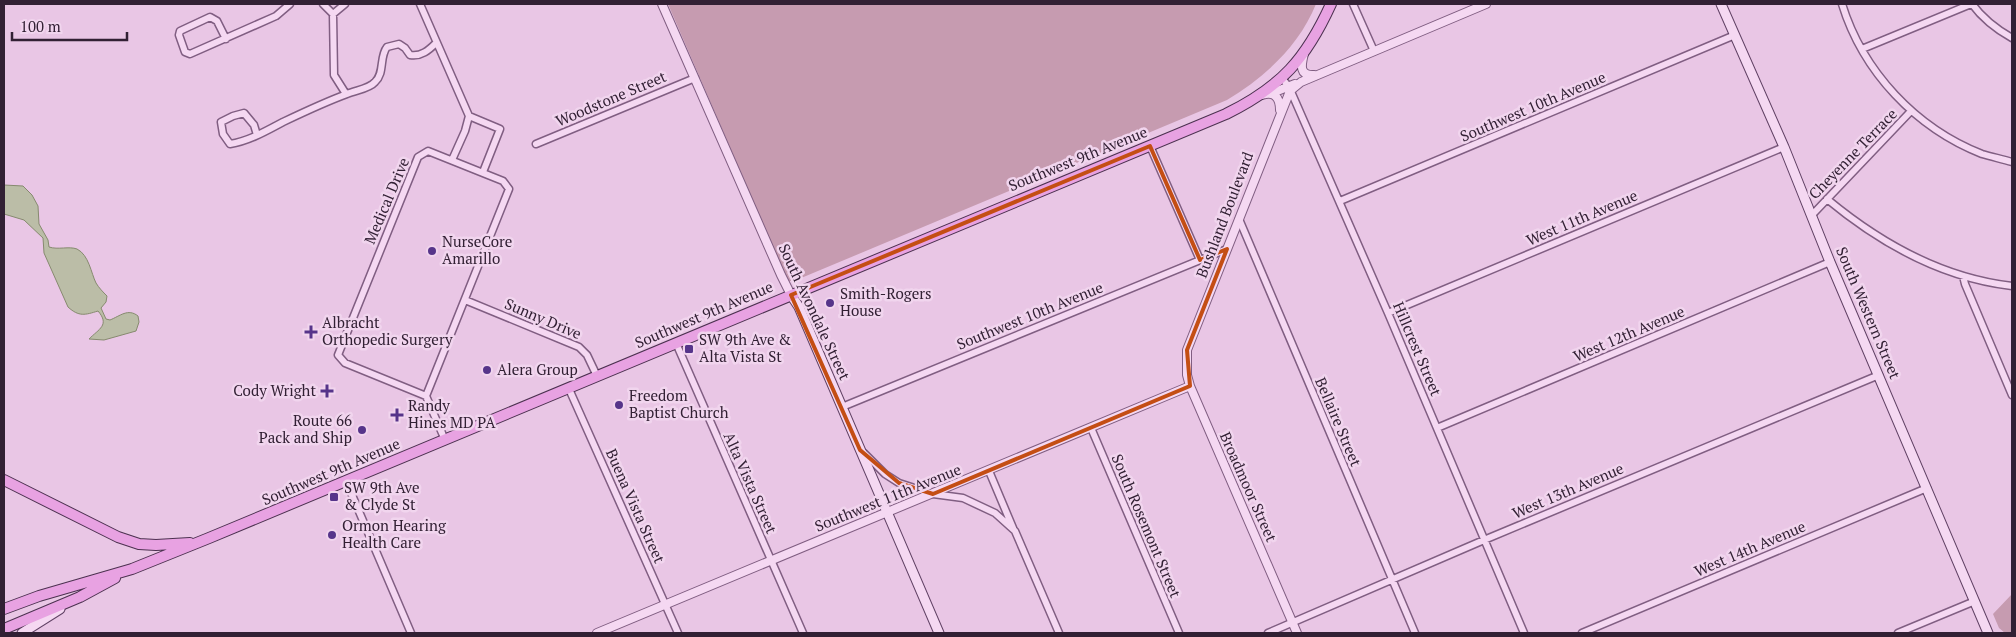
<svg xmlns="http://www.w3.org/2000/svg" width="2016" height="637" font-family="'PT Serif',serif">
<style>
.green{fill:#c69bb0}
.water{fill:#bbbda7;stroke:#868a6f}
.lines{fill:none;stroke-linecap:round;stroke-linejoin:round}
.minor-casing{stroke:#805e82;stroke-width:9}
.tertiary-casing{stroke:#805e82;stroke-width:10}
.secondary-casing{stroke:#604164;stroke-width:11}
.primary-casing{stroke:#4c3150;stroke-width:12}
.minor{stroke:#f5d8f2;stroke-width:6}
.tertiary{stroke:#f5d8f2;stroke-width:8}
.secondary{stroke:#f5d8f2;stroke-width:9}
.primary{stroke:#e8a2e2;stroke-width:10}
.marked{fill:none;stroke:#c44e14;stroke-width:4;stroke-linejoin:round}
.poi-dot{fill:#56348a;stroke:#f1d5ee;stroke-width:2}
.labels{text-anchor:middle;stroke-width:5;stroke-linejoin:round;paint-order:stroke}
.street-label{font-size:15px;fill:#322034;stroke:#f1d5ee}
.poi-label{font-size:15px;fill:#322034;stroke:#f1d5ee;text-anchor:start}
</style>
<rect width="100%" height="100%" fill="#e9c6e5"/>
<path class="green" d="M668,4H1316C1299,46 1265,77 1227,100L794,281H789L785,275Z
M2012,594V632L2005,633L1999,628L1993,614Z"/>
<path class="water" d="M4,185L23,186L32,195L38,206L39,224L48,240L49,247C58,250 69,246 77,249C89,255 91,273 96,283C99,288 103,292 107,296L106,302L101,308L106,319L110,320C120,316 128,308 138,316L139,322L136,331L104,340L89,339C99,329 110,325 98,311C85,315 79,317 68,307L44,253L43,238L24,220L4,214Z"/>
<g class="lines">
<g class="minor-casing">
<path id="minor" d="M323,4L333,14L334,75L346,94
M420,4L469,116L465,131L452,160
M1353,4L1374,51
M1842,4C1863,72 1916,128 1982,154C1992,157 2002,159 2012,162
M1972,4C1983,19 1996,29 2012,38
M333,14L345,4
M226,39L217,21L210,17L180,31L179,35L185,52L190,54L276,16L290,4
M1862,49L1971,4
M1282,78L1289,87L1388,313L1524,633
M469,116L500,129L483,172
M257,135L254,125L244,113L233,116L221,122L223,134L230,144C249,141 266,131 283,122C304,112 325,102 347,94C356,90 369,89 375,82C385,73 379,57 387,47L399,44L405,48L410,55C421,57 429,50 436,43
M536,144L695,78
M1150,146L1200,260
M1827,199C1880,243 1942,278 2012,286
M1340,201L1735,35
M1812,215L1911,111
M1239,219L1415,633
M1963,276L1965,284L2012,395
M465,300L579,347L587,355L597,376
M1388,313L1784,147
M676,343L803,633
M569,389L678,633
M426,396L345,363L338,355L418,157L428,151L503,181L509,189L426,396L445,440
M842,407L1227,249
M1091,428L1179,633
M1437,428L1830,262
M864,453L885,474L899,483L933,494L963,498L995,513L1015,531L1059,633
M989,471L1013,528
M346,481L411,633
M1268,633L1484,540L1879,375
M1582,633L1927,488
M1898,633L1975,601"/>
</g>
<g class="tertiary-casing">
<path id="tertiary" d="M662,4L781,275L791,295
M1304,54C1301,65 1299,76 1314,75
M1272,93L1295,84
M1262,95C1274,91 1280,97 1280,110
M597,633L1190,386
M1297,633L1190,386L1187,375V350L1290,91L1301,82L1486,4"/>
</g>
<g class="secondary-casing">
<path id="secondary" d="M1721,4L1784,147L1830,262L1988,633
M791,295L799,307L939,633
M22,633L60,609"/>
</g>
<g class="primary-casing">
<path id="primary" d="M4,480L118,537L139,544L156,545L190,543
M4,609L39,596L132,569L209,538L1226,114C1281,87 1306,59 1331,4
M4,629L80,597L115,578"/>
</g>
<use href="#minor" class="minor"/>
<use href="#tertiary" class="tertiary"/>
<use href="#secondary" class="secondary"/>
<use href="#primary" class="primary"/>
</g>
<path class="marked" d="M1150,146L1200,260L1227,249L1187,350L1190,386L933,494L899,483L860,450L791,295Z"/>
<g class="poi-dot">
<circle cx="432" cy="251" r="5"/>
<circle cx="830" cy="303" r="5"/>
<path d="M308.5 324.5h5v5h5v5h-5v5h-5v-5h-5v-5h5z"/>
<rect x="684" y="344" width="10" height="10" rx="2.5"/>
<circle cx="487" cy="370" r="5"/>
<path d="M324.5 383.5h5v5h5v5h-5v5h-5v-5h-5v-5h5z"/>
<circle cx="619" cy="405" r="5"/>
<path d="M394.5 407.5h5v5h5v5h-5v5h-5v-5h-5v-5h5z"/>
<circle cx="362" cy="430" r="5"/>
<rect x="329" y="492" width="10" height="10" rx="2.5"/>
<circle cx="332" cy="535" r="5"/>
</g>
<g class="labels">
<g class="street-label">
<text transform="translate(611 99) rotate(-23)" y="5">Woodstone Street</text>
<text transform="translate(1533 107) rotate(-23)" y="5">Southwest 10th Avenue</text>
<text transform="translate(1853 154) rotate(-46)" y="5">Cheyenne Terrace</text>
<text transform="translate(1078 159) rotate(-22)" y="5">Southwest 9th Avenue</text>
<text transform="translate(387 201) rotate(-67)" y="5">Medical Drive</text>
<text transform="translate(1225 215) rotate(-69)" y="5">Bushland Boulevard</text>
<text transform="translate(1582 218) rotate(-23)" y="5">West 11th Avenue</text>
<text transform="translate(814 312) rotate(65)" y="5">South Avondale Street</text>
<text transform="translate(1868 313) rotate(67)" y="5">South Western Street</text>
<text transform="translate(704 315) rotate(-23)" y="5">Southwest 9th Avenue</text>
<text transform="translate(1030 316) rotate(-22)" y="5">Southwest 10th Avenue</text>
<text transform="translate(543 319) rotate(23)" y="5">Sunny Drive</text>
<text transform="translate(1629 334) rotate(-23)" y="5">West 12th Avenue</text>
<text transform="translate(1417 349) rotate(67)" y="5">Hillcrest Street</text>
<text transform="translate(1338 422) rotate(67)" y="5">Bellaire Street</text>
<text transform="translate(331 472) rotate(-23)" y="5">Southwest 9th Avenue</text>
<text transform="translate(750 483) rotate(66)" y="5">Alta Vista Street</text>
<text transform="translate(1248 487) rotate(66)" y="5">Broadmoor Street</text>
<text transform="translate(1568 491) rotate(-23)" y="5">West 13th Avenue</text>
<text transform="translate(888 498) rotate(-22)" y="5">Southwest 11th Avenue</text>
<text transform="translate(635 506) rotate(66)" y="5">Buena Vista Street</text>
<text transform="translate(1146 526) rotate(67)" y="5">South Rosemont Street</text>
<text transform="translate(1750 549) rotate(-23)" y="5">West 14th Avenue</text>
</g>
<g class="poi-label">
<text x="442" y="247">NurseCore<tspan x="442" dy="17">Amarillo</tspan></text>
<text x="840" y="299">Smith-Rogers<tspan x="840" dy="17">House</tspan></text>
<text x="322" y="328">Albracht<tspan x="322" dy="17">Orthopedic Surgery</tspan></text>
<text x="699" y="345">SW 9th Ave &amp;<tspan x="699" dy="17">Alta Vista St</tspan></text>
<text x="497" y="375">Alera Group</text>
<text x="316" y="396" text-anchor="end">Cody Wright</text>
<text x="629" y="401">Freedom<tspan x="629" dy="17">Baptist Church</tspan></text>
<text x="408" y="411">Randy<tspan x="408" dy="17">Hines MD PA</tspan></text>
<text x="352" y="426" text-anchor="end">Route 66<tspan x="352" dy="17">Pack and Ship</tspan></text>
<text x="344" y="493">SW 9th Ave<tspan x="344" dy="17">&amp; Clyde St</tspan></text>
<text x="342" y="531">Ormon Hearing<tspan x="342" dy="17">Health Care</tspan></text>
</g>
</g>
<rect width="2016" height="637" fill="none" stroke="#322034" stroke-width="10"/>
<path d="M12 32v8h115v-8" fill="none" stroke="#322034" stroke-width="2.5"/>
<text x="20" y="32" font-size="15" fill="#322034" stroke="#f1d5ee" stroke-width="4" paint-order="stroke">100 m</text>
</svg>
